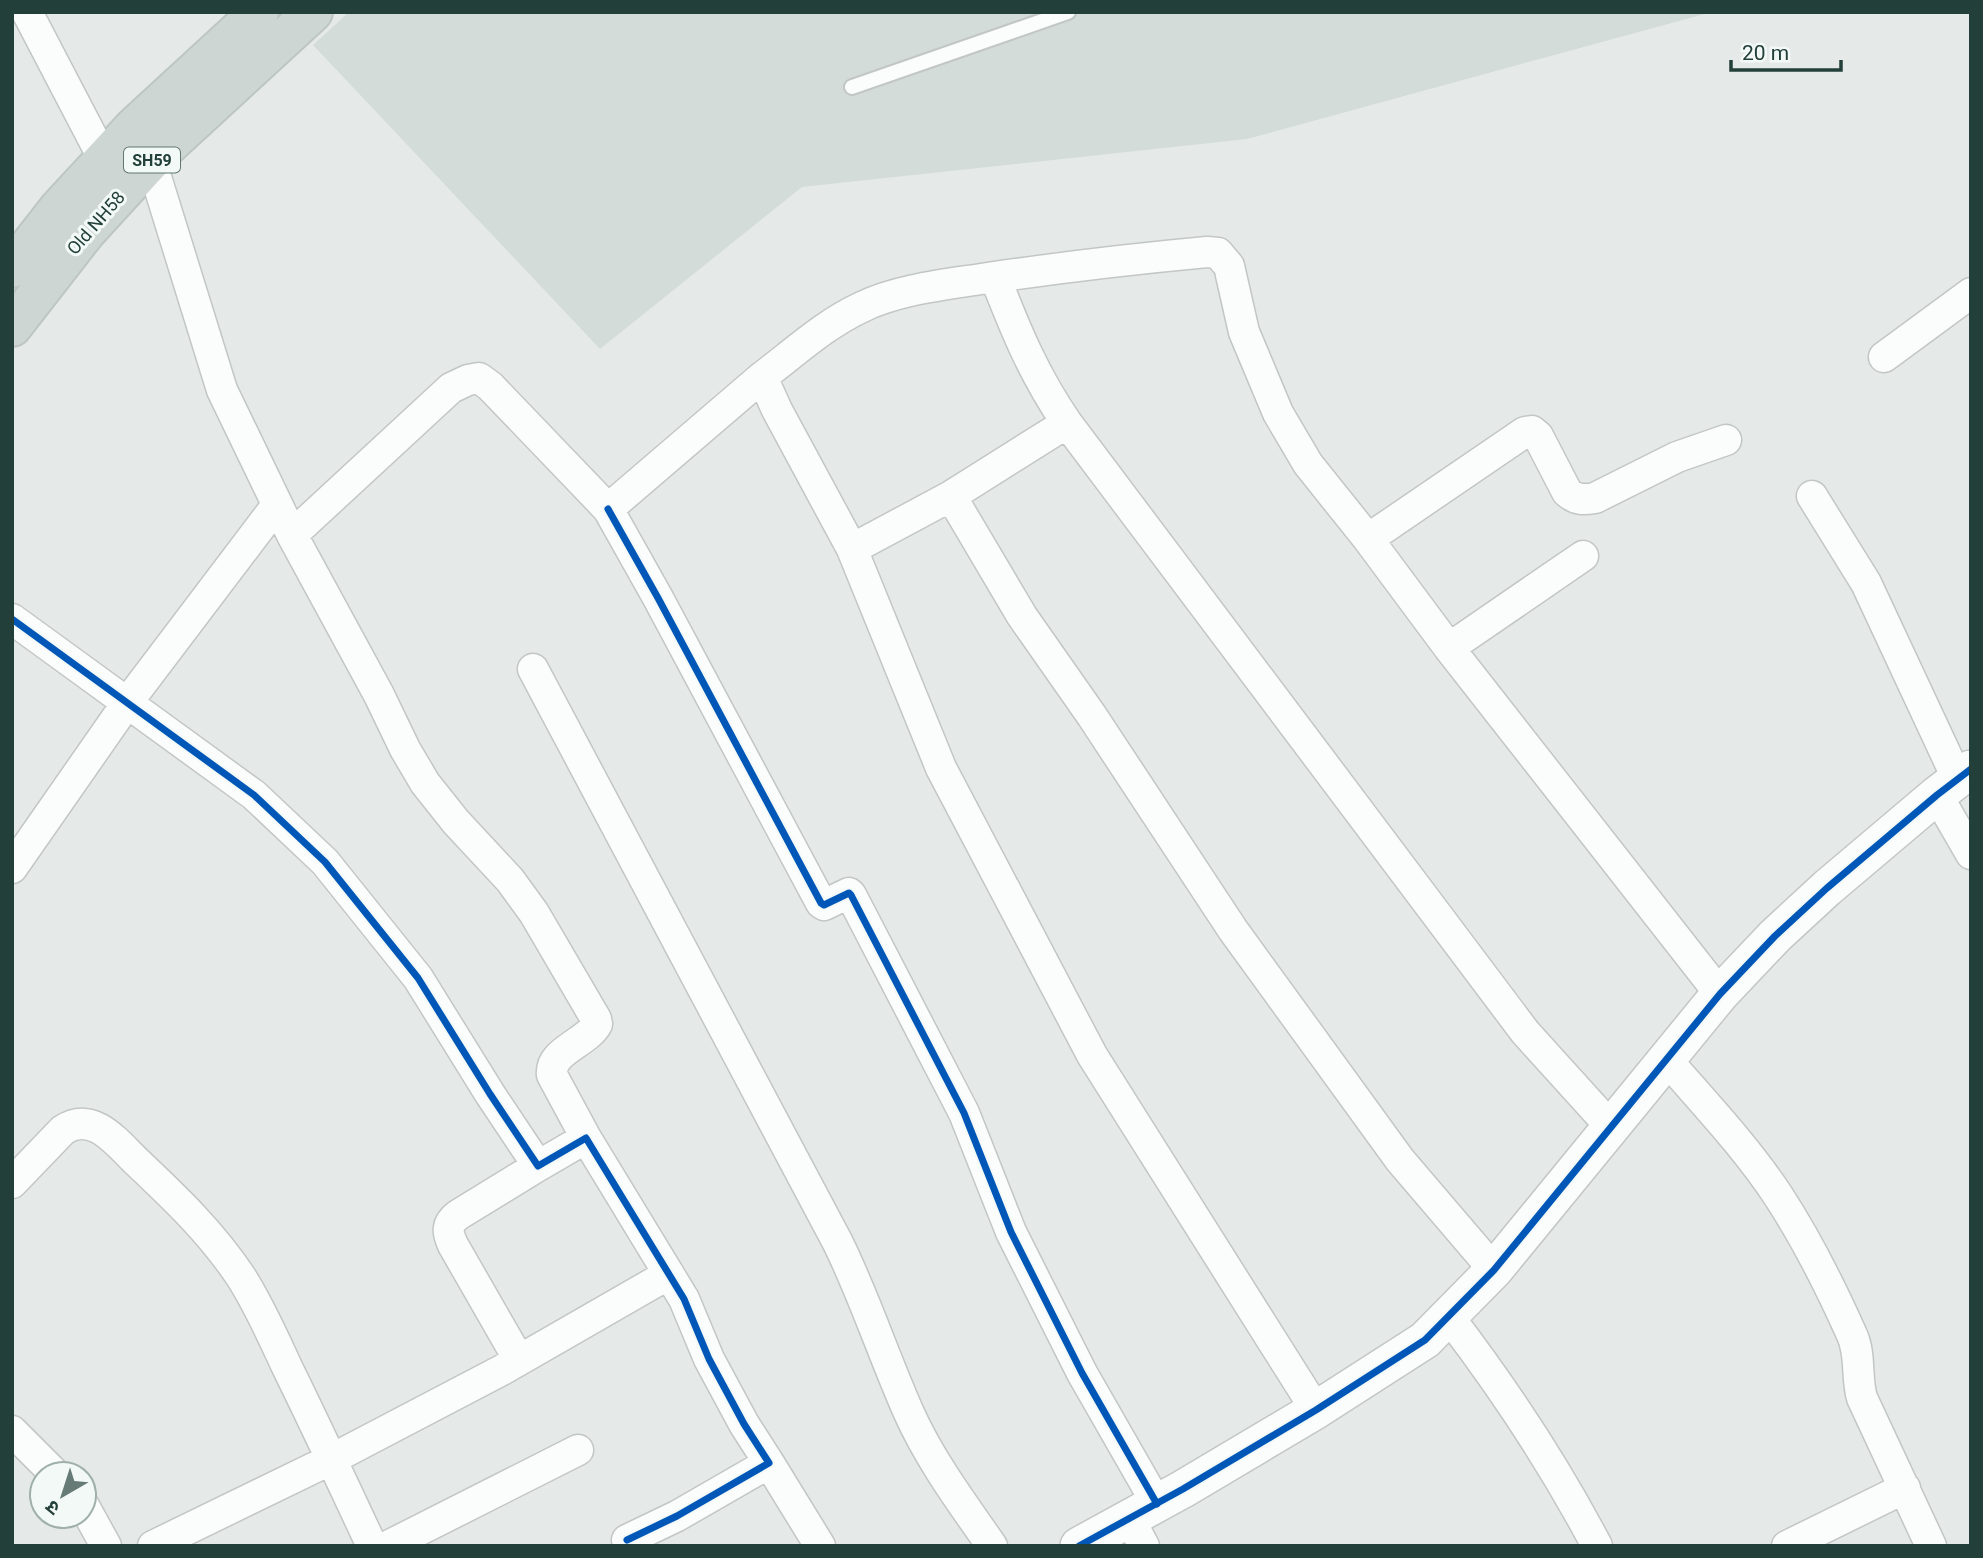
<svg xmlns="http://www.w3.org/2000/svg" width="1983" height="1558" font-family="Roboto,'Noto Sans Devanagari',sans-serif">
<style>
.built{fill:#d3dcd8}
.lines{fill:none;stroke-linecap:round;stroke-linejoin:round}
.service-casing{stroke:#c2c7c5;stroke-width:18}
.minor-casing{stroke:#c2c7c5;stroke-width:33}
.tertiary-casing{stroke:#c2c7c5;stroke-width:40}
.primary-casing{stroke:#bdc6c4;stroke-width:42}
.service{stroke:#fbfcfc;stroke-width:14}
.minor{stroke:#fbfcfc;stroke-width:30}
.tertiary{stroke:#fbfcfc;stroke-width:37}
.primary{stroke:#ced6d4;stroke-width:38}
.cycleway-casing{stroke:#f3f9f7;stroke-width:11}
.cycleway{stroke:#0057b8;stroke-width:7}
.labels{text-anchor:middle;stroke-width:6;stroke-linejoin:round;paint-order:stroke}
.shield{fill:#f3f9f7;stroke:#617772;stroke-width:2}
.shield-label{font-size:16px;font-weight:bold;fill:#223f39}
.street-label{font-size:18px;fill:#223f39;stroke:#f3f9f7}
</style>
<rect width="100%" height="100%" fill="#e5eae8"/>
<path class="built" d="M349,12H1712L1247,139L802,187L600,349L313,45Z"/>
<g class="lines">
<g class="service-casing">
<path id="service" d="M852,87L1068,12"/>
</g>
<g class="minor-casing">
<path id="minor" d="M27,12L113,177
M144,146L151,161L222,390L292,535L379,695L405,749L425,783L456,822L510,880L534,913L596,1019L597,1024C587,1043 549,1051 552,1075L586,1138
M995,277C1016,331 1034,375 1067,423L1525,1032L1611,1127
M1884,357L1971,293
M762,377C794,353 825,324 862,307C897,290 942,285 981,279C1056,268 1132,259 1207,252L1218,253L1229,266L1244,332L1278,413L1308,464L1368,539L1449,648L1583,556
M951,496L1022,616L1092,716L1233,930L1400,1160L1494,1270
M1812,496L1866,583L1957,778
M608,509L658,598L821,903L824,905L849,893L851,895L964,1113L1011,1232L1082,1373L1157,1504
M292,535L451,388L468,380L479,378L490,386L608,509L762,377L777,410L852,549L951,496L1067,423
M1368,539L1525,432L1532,431L1538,436L1567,492C1576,500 1583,500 1595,498L1677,457L1726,440
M852,549L941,768L1092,1055L1316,1410
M12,619L254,795L325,862L418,978L490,1094L538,1166L586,1138L684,1299L709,1359L744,1424L769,1463L677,1516L627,1540
M1449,648L1720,994
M533,669L838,1243C865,1298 884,1357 909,1413C930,1460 962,1503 992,1546
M1937,795L1971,854
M12,868L127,703L277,505
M1667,1060C1705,1104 1747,1148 1779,1197C1807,1240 1831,1288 1852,1335C1861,1354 1856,1378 1862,1398L1931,1546
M12,1183L63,1130C93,1110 117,1143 137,1162C175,1198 212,1233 241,1277C259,1305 273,1337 287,1367C316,1426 344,1486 372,1546
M1449,1317C1504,1389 1555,1466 1597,1546
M519,1360L453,1245C447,1232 446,1224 458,1215L538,1166
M12,1431L55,1474
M769,1463L820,1546
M84,1506L106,1546
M1129,1518L1144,1546
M153,1546L332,1459L502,1370L669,1274
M388,1546L578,1450
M1787,1546L1905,1488"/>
</g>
<g class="tertiary-casing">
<path id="tertiary" d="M1079,1546L1183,1489L1316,1410L1425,1340L1494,1270L1720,994L1775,936L1827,888L1937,795L1971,769"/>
</g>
<g class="primary-casing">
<path id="primary" d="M12,268L59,208L134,127L259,12
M12,327L86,232L151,161L313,12"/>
</g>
<use href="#service" class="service"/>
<use href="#minor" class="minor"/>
<use href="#tertiary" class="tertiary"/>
<use href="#primary" class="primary"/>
<g class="cycleway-casing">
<path id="cycleway" d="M608,509L658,598L821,903L824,905L849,893L851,895L964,1113L1011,1232L1082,1373L1157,1504
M12,619L254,795L325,862L418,978L490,1094L538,1166L586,1138L684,1299L709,1359L744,1424L769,1463L677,1516L627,1540
M1079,1546L1183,1489L1316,1410L1425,1340L1494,1270L1720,994L1775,936L1827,888L1937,795L1971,769"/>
</g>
<use href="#cycleway" class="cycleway"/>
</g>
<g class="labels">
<rect class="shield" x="124" y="147.5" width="56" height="25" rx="5"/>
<g class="shield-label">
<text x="152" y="166">SH59</text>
</g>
<g class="street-label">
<text transform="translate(96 223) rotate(-49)" y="6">Old NH58</text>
</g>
</g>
<rect width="1983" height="1558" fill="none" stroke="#223f39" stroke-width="28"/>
<g transform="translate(63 1495) rotate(219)"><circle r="33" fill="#f3f9f7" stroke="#9fafab" stroke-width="2"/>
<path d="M0-5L12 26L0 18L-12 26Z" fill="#667b76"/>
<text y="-10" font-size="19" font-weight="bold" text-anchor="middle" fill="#223f39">उ</text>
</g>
<path d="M1731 60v10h110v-10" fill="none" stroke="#223f39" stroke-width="3.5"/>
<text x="1742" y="60" font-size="21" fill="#223f39" stroke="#f3f9f7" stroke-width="5" paint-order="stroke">20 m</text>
</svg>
